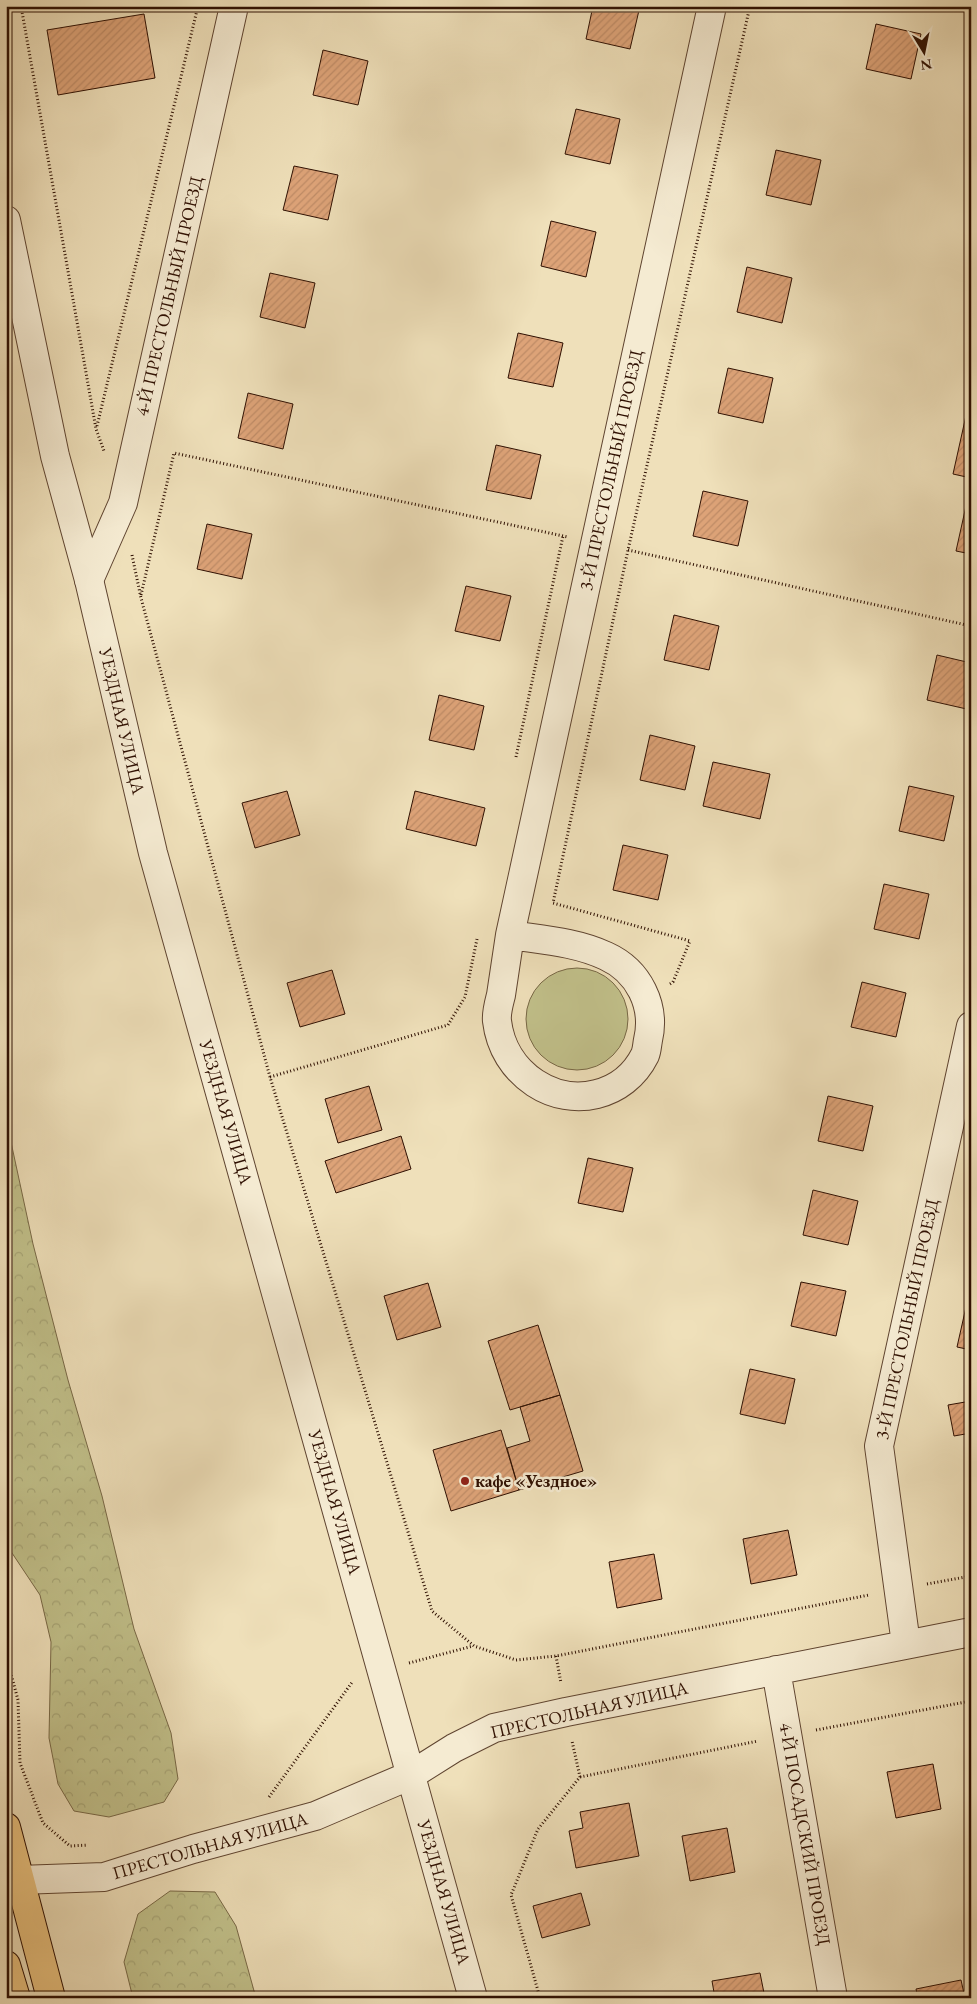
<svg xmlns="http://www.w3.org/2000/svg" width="977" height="2004" font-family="'EB Garamond',serif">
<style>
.green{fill:#c1c08a;stroke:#786846}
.forest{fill:url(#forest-crowns);stroke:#786846}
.building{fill:url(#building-hatch);stroke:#2f1002}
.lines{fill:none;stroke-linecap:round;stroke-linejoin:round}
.minor-casing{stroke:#5f4430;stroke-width:30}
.tertiary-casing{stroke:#5f4430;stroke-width:30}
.trunk-casing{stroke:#2f1002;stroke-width:30}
.path{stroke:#2f1002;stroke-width:3;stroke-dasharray:1 2.5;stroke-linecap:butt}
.minor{stroke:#f5ebd2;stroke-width:28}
.tertiary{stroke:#f5ebd2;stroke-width:28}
.trunk{stroke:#e8c07d;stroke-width:28}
.poi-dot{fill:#8f2418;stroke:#f5ebd2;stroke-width:2}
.labels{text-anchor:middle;stroke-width:5;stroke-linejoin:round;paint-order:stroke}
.street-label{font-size:18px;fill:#2f1002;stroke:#f5ebd2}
.poi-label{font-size:18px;font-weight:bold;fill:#2f1002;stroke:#f5ebd2;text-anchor:start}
</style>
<defs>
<pattern id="forest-crowns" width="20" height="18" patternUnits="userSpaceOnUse" patternTransform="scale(1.25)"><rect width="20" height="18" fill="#c1c08a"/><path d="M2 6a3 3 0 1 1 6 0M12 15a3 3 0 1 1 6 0" fill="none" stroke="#a6a475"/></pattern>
<pattern id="building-hatch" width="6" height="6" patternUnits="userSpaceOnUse" patternTransform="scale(1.25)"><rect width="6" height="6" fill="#dda378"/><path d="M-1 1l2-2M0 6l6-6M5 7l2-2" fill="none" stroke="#be8b66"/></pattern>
</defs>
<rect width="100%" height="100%" fill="#efe0ba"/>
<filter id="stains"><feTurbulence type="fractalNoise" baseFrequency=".004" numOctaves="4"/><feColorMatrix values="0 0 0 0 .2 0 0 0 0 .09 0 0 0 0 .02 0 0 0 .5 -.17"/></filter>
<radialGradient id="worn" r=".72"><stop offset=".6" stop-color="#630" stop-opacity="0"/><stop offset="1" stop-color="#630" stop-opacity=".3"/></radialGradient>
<path class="green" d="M526 1019a51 51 0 1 1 102 0a51 51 0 1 1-102 0Z"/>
<path class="forest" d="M6,1119L33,1244L68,1380L102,1496L134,1629L171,1733L178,1779L164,1802L109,1817L74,1811L58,1784L49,1738L51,1642L40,1595L6,1544Z
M170,1891L215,1892L236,1926L256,1998H133L124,1962L138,1914Z"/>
<path class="building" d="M593,6H640L630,49L586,39Z
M144,14L155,78L58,95L47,30Z
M876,24L921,34L911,79L866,69Z
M323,50L368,61L358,105L313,95Z
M576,109L620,119L610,164L565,154Z
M776,150L821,160L811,205L766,195Z
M294,166L338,175L328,220L283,210Z
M551,221L596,232L586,277L541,266Z
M747,267L792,278L782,323L737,312Z
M270,273L315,283L305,328L260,317Z
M518,333L563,343L553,387L508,378Z
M728,368L773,378L763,423L718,413Z
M248,393L293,404L283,449L238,438Z
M971,393V478L953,474Z
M496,445L541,455L531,499L486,490Z
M703,491L748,501L738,546L693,536Z
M966,506L971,507V554L956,551Z
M207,524L252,534L242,579L197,569Z
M466,586L511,596L500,641L455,631Z
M674,615L719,626L709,670L664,660Z
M937,655L971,663V710L927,700Z
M439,695L484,706L474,750L429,740Z
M650,735L695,746L685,790L640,780Z
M713,762L770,774L760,819L703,806Z
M909,786L954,796L944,841L899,831Z
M287,791L300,835L255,848L242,803Z
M415,791L485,808L476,846L406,829Z
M623,845L668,855L658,900L613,890Z
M884,884L929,894L919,939L874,929Z
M332,970L345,1014L300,1027L287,983Z
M862,982L906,993L896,1037L851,1027Z
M369,1086L382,1130L338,1143L325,1099Z
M828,1096L873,1106L863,1151L818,1141Z
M401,1136L411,1169L336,1193L325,1161Z
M588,1158L633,1168L623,1212L578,1203Z
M813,1190L858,1201L848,1245L803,1235Z
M801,1282L846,1291L836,1336L791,1326Z
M428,1283L441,1327L397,1340L384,1296Z
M966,1307L971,1308V1350L957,1347Z
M538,1325L560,1395L510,1410L488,1341Z
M750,1369L795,1379L785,1424L740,1414Z
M560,1395L583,1471L519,1490L507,1448L530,1441L520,1407Z
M971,1401V1433L954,1436L948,1405Z
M501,1430L519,1490L451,1511L433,1450Z
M788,1530L797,1575L751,1584L743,1539Z
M654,1554L662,1599L617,1608L609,1562Z
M933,1764L941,1809L896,1818L887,1772Z
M629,1803L639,1856L576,1868L569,1831L583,1828L580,1812Z
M727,1828L735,1872L690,1881L682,1836Z
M581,1893L590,1925L542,1938L533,1906Z
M760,1973L765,1998H715L712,1981Z
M961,1980L965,1998H918L916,1989Z"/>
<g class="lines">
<g class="minor-casing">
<path id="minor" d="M89,580L123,503L234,6
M510,935C543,940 576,942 606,956C639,971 656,1006 648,1040C647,1045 647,1050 645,1055C624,1097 573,1108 535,1083C514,1069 500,1047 497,1021C496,1013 499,1003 501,995C504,975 507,955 510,935L712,6
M906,1644L879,1446L971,1026
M776,1670L833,1998
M6,1878L19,1880L104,1877L193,1849L315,1816L411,1775L454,1748L494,1728L566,1712L971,1632"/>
</g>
<g class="tertiary-casing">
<path id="tertiary" d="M6,220L55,456L89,580L153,853L473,1998"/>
</g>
<g class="trunk-casing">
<path id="trunk" d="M6,1827L51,1998
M6,1965L16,1998"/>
</g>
<path class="path" d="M21,6L96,429L104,451
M97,426L198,6
M628,550L971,626
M132,555L141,598L270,1077L432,1611L474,1646L516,1660L556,1656L869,1595
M141,595L174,453L568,537
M516,757L563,536
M670,984L673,982L690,941L553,903L628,550L750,6
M270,1077L448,1025L465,997L477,939
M927,1584L971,1576
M6,1655L18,1700L20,1763L43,1823L70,1846L88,1845
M556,1656L561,1683
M409,1663L473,1646
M816,1730L971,1701
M580,1777L758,1741
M269,1797L353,1681
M540,1998L511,1895L538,1829L580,1777L572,1741"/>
<use href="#minor" class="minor"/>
<use href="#tertiary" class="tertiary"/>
<use href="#trunk" class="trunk"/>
</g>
<circle class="poi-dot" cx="465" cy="1481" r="5"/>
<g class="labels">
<g class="street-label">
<text transform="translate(169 296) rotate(-77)" y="6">4-Й ПРЕСТОЛЬНЫЙ ПРОЕЗД</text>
<text transform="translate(611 470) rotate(-78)" y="6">3-Й ПРЕСТОЛЬНЫЙ ПРОЕЗД</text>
<text transform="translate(122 721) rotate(77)" y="6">УЕЗДНАЯ УЛИЦА</text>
<text transform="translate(226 1112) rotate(74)" y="6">УЕЗДНАЯ УЛИЦА</text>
<text transform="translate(907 1319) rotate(-78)" y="6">3-Й ПРЕСТОЛЬНЫЙ ПРОЕЗД</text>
<text transform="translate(335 1502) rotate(74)" y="6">УЕЗДНАЯ УЛИЦА</text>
<text transform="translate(589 1710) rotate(-13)" y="6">ПРЕСТОЛЬНАЯ УЛИЦА</text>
<text transform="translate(805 1834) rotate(80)" y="6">4-Й ПОСАДСКИЙ ПРОЕЗД</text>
<text transform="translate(210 1846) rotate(-16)" y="6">ПРЕСТОЛЬНАЯ УЛИЦА</text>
<text transform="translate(444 1892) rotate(74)" y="6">УЕЗДНАЯ УЛИЦА</text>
</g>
<g class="poi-label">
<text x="475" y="1487">кафе «Уездное»</text>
</g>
</g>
<rect width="977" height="2004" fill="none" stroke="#efe0ba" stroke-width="25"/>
<rect x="8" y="8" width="962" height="1989" fill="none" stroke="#2f1002" stroke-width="2.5"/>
<rect x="12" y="12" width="952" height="1979" fill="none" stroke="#2f1002"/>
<g transform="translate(924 52) rotate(170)" stroke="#f5ebd2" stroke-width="4" paint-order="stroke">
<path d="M0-4L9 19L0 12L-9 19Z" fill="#2f1002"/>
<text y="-8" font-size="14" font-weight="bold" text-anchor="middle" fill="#2f1002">N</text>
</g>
<rect width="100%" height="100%" filter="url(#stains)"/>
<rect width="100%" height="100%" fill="url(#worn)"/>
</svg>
